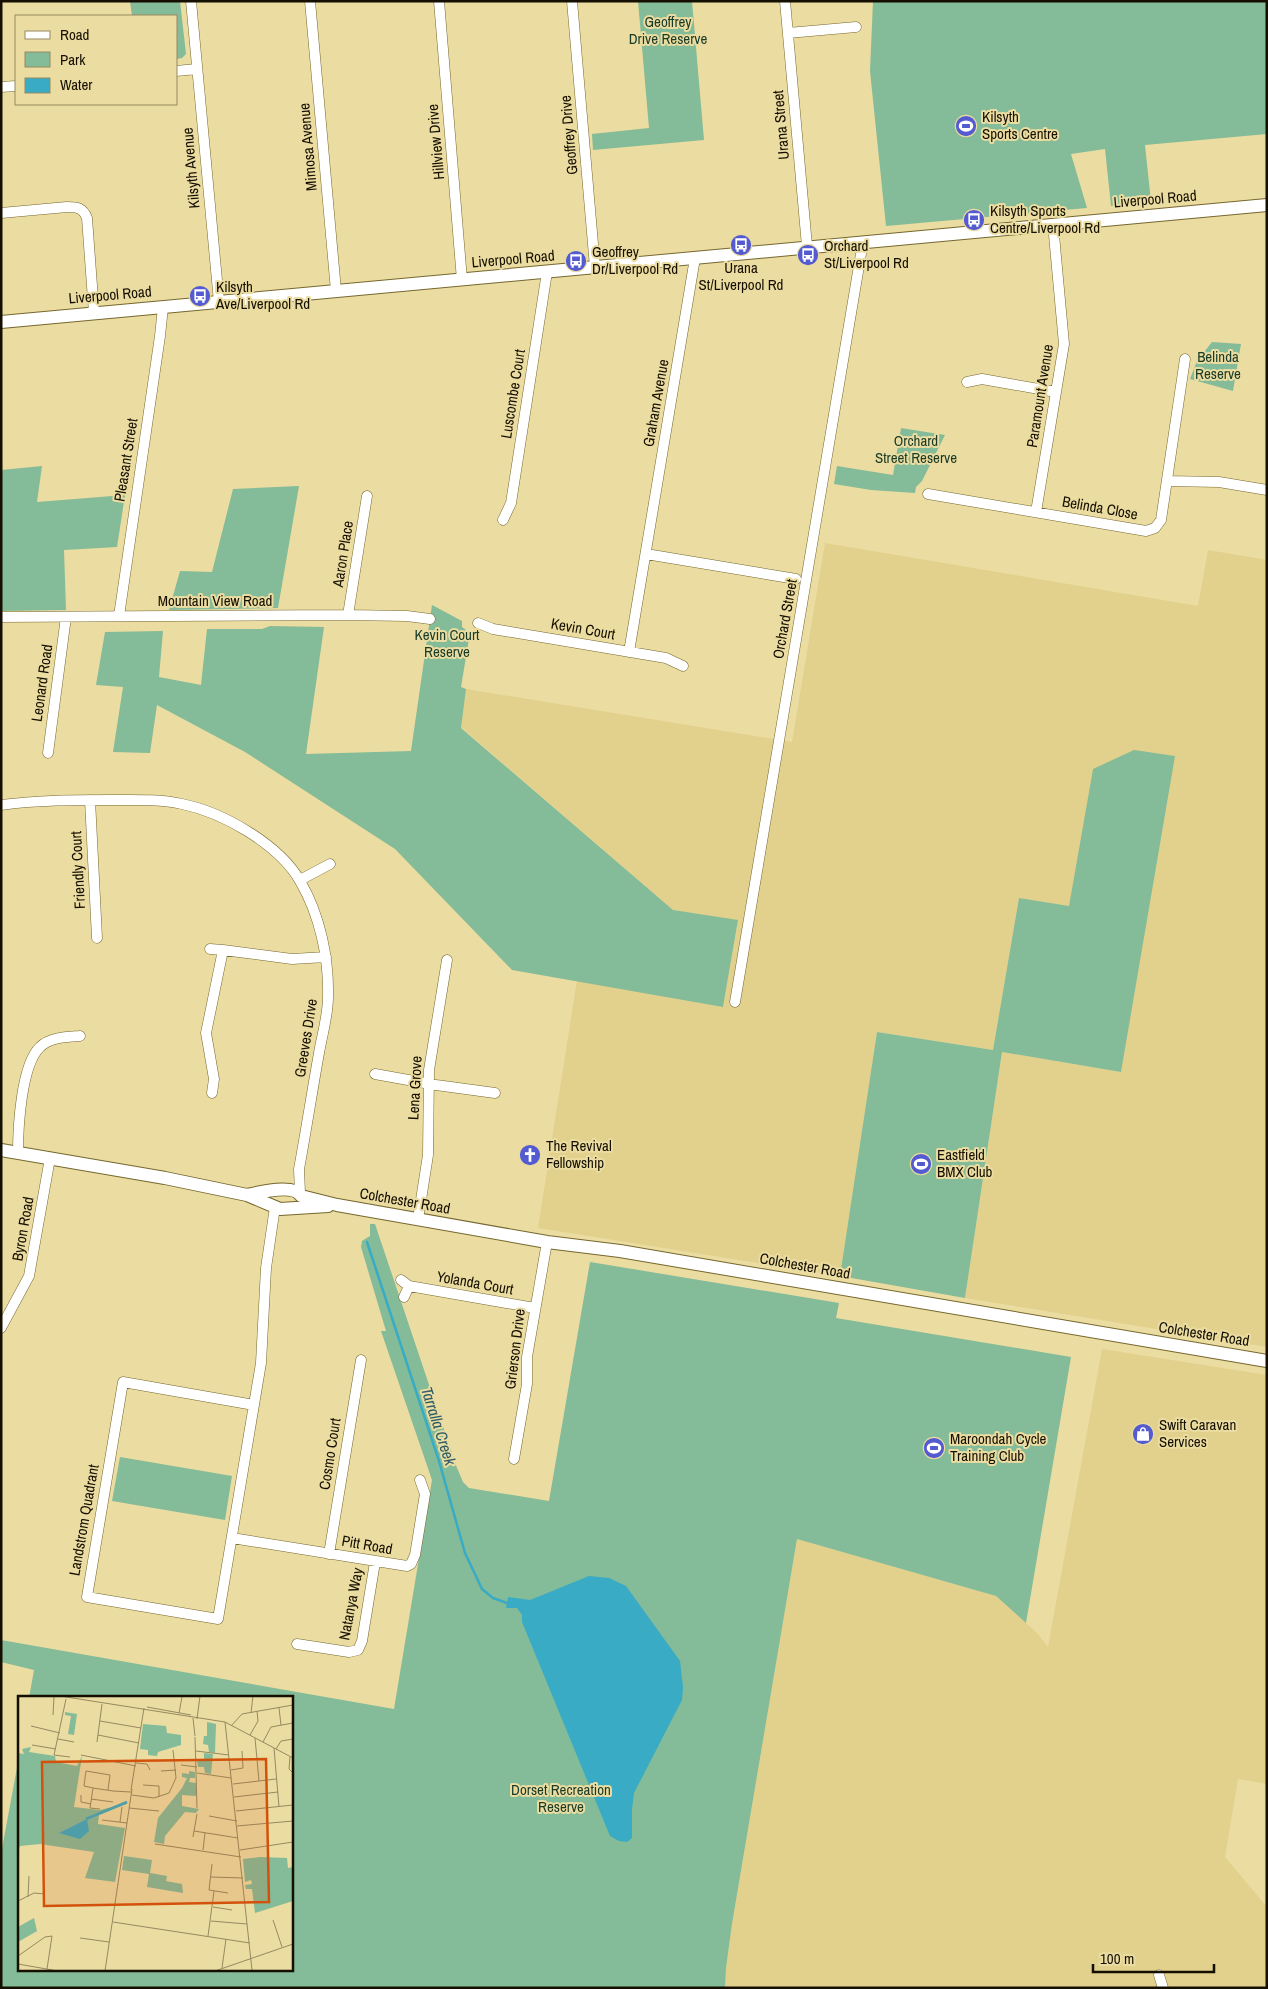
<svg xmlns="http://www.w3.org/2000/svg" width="1268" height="1989" font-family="'Archivo Narrow',sans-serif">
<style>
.built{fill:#e2d18d}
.green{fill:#84bb98}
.water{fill:#39abc4}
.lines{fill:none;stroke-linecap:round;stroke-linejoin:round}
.stream{stroke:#39abc4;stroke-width:2.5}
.minor-casing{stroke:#75672e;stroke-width:11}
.major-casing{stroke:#75672e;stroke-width:14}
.minor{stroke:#fff;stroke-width:10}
.major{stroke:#fff;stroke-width:12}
.labels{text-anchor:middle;stroke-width:4;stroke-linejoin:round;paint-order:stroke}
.park-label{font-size:15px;fill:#183b27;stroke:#ebdca1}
.poi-label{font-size:15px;fill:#150f00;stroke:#ebdca1;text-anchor:start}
.street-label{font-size:15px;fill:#150f00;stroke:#ebdca1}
.water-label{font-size:16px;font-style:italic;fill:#2d5c67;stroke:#ebdca1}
.inset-river{fill:none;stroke:#39abc4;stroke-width:2.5}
.inset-road{fill:none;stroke:#958a61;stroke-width:1}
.view{fill:#d3520b;fill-opacity:0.15;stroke:#d3520b;stroke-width:2.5}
.inset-edge{fill:none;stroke:#150f00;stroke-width:2.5}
</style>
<rect width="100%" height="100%" fill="#ebdca1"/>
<path class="built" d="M825,543L1198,606L1208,550L1267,560V1347L965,1298L1002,1052L1121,1072L1093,769L1069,907L1019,898L993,1050L877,1032L840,1276L538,1228L577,980L723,1007L738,921L673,910L461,727L466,689L792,742Z
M1102,1349L1267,1375V1784L1238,1779L1225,1857L1267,1907V1988H725L726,1968L732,1924L797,1539L996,1596L1037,1633L1048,1647Z"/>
<path class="green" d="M130,1H180L186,54L182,58L176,59V16H132Z
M638,1H692L704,140L593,150L592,134L649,128Z
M873,1H1267V134L1145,145L1151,202L1111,206L1105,149L1071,154L1087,208L886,226L870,71Z
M1212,342L1241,344L1233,391L1190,379L1197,361Z
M901,428L945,435L922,481L916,487L915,493L871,490L834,484L837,466L893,475Z
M42,466L37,502L125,495L117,547L64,550L66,610L1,611V470Z
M299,486L278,608L169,610L180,571L212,572L233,489Z
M432,605L462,621V627L470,633L461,687L466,689L461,728L673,910L738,920L723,1007L512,970L395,849L245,752L157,705L150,753L113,752L123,687L96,685L105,632L163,631L159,677L201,685L207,629H262L270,626L324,627L306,754L411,751Z
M1134,750L1175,756L1121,1072L1002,1052L965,1298L840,1276L877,1032L993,1050L1019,898L1069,906L1093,769Z
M370,1224H375L457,1468L463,1482L469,1488L549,1501L590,1262L839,1303L836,1318L1071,1357L1026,1623L996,1596L797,1539L732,1924L726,1968L725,1988H1V1854L19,1757V1970H291V1698H29L34,1670L1,1662V1640L394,1709L432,1480L381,1331H386L361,1247L362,1241L370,1236Z
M120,1457L232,1476L225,1520L112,1501Z"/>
<path class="water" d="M589,1576L609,1578L626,1586L680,1661L683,1687L682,1700L634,1793L632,1809V1838L627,1842L619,1841L610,1836L522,1622V1615L517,1608H506L508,1597L530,1600Z"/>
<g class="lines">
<path class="stream" d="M367,1242L439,1461L465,1553L482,1589L493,1598L507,1603"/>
<g class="minor-casing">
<path id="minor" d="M191,1L219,302
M310,1L336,291
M439,1L462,280
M572,1L595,267
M785,1L807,246
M788,33L856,27
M176,71L197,69
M1,87L16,86
M1,213L67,207C78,207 83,208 87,218L94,313
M967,382L982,379L1056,392
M1167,481L1219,482L1267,490
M928,494L1146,531L1155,528L1161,520L1185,359
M1036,512L1064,344L1053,224
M503,520L511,503L547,272
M646,554L796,579
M348,615L367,496
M119,616L160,336L163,307
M1,617L348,615L407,616L430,619
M478,623L493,629L666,658L683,666
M629,652L695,258
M48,753L66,617
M90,800L97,938
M1,805C38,800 74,800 111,800C135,800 159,799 182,804C222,812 279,844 300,881C320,915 329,958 328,997C328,1016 322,1035 319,1053C312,1092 306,1131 299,1169L300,1193
M300,880L330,864
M210,949L223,950
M735,1002L863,242
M375,1074L436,1085L495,1093
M212,1093L214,1079L206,1033L223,950L292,959L326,957
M18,1153C18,1128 21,1065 40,1047C50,1037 67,1037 80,1036
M418,1219L428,1155L429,1070L447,960
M401,1280L409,1286L404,1297
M409,1286L535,1308
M1,1328L29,1276L50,1158
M254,1405L123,1382L87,1597L218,1619L261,1363L266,1268L275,1207
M514,1459L527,1384V1357L547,1242
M232,1538L407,1566L411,1564L415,1555L425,1494L420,1480
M329,1554L361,1360
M297,1644L349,1652L358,1650L362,1641L375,1562
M1159,1975L1163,1988"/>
</g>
<g class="major-casing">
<path id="major" d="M1,322L1267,205
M1,1150L165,1178L247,1195L280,1209L328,1206
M247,1195C260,1192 294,1184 301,1196
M301,1196L337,1205L547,1242L620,1251L1267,1361"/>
</g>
<use href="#minor" class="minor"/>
<use href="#major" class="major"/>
</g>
<defs>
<g id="stadium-disc" transform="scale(1.125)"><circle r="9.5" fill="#545bd1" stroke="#ebdca1"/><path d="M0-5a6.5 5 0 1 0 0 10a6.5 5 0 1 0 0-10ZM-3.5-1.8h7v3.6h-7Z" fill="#fff"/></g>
<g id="bus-disc" transform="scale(1.125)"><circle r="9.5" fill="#545bd1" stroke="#ebdca1"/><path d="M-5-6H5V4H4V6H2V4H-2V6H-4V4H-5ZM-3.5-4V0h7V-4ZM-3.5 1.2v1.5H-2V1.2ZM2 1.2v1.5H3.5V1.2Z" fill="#fff"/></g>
<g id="church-disc" transform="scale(1.125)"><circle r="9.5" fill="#545bd1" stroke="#ebdca1"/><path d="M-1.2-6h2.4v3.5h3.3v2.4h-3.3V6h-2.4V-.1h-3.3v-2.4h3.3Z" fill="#fff"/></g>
<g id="shop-disc" transform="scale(1.125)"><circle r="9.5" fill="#545bd1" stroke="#ebdca1"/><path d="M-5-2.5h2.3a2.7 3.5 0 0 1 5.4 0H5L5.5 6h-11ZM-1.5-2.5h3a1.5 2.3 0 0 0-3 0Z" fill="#fff"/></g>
</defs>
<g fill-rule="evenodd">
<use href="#stadium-disc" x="966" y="126"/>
<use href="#bus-disc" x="974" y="220"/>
<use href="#bus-disc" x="741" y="245"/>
<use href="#bus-disc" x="808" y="255"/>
<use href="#bus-disc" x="576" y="261"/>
<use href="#bus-disc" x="200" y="296"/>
<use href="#church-disc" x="530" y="1155"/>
<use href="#stadium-disc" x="921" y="1164"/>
<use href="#shop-disc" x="1143" y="1434"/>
<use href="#stadium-disc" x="934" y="1448"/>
</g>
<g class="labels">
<g class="park-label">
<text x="668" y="27">Geoffrey<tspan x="668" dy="17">Drive Reserve</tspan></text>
<text x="1218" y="362">Belinda<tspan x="1218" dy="17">Reserve</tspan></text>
<text x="916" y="446">Orchard<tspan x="916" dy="17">Street Reserve</tspan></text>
<text x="447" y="640">Kevin Court<tspan x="447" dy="17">Reserve</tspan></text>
<text x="561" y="1795">Dorset Recreation<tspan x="561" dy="17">Reserve</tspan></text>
</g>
<g class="poi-label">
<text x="982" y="122">Kilsyth<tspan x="982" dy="17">Sports Centre</tspan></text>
<text x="990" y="216">Kilsyth Sports<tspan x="990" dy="17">Centre/Liverpool Rd</tspan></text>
<text x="824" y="251">Orchard<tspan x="824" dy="17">St/Liverpool Rd</tspan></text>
<text x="592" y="257">Geoffrey<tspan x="592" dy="17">Dr/Liverpool Rd</tspan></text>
<text x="741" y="273" text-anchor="middle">Urana<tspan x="741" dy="17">St/Liverpool Rd</tspan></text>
<text x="216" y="292">Kilsyth<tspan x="216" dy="17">Ave/Liverpool Rd</tspan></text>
<text x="546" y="1151">The Revival<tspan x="546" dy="17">Fellowship</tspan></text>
<text x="937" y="1160">Eastfield<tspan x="937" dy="17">BMX Club</tspan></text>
<text x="1159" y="1430">Swift Caravan<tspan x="1159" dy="17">Services</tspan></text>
<text x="950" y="1444">Maroondah Cycle<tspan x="950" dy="17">Training Club</tspan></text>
</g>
<g class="street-label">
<text transform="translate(781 125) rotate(-95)" y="5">Urana Street</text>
<text transform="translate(569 135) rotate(-95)" y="5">Geoffrey Drive</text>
<text transform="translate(436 142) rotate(-95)" y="5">Hillview Drive</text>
<text transform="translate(308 147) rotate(-95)" y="5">Mimosa Avenue</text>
<text transform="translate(191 168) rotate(-95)" y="5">Kilsyth Avenue</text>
<text transform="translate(1155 199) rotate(-5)" y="5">Liverpool Road</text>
<text transform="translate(513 259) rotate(-5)" y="5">Liverpool Road</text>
<text transform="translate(110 295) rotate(-5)" y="5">Liverpool Road</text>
<text transform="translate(513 394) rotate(-81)" y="5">Luscombe Court</text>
<text transform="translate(1040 396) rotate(-81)" y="5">Paramount Avenue</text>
<text transform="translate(656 403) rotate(-80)" y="5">Graham Avenue</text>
<text transform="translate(126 460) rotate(-81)" y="5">Pleasant Street</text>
<text transform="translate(1100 508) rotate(10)" y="5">Belinda Close</text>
<text transform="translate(343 554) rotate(-81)" y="5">Aaron Place</text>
<text x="215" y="606">Mountain View Road</text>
<text transform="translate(785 619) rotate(-80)" y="5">Orchard Street</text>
<text transform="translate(583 629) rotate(10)" y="5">Kevin Court</text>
<text transform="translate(42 683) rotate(-82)" y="5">Leonard Road</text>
<text transform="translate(78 870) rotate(-93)" y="5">Friendly Court</text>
<text transform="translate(306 1038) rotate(-81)" y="5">Greeves Drive</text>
<text transform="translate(415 1088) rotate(-87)" y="5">Lena Grove</text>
<text transform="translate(405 1201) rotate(10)" y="5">Colchester Road</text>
<text transform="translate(23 1229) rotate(-80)" y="5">Byron Road</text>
<text transform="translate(805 1266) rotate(10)" y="5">Colchester Road</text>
<text transform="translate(475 1283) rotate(10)" y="5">Yolanda Court</text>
<text transform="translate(1204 1334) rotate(9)" y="5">Colchester Road</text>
<text transform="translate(515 1349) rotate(-83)" y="5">Grierson Drive</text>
<text transform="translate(330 1454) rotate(-81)" y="5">Cosmo Court</text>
<text transform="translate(84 1520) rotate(-80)" y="5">Landstrom Quadrant</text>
<text transform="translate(367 1545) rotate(10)" y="5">Pitt Road</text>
<text transform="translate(351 1604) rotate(-79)" y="5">Natanya Way</text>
</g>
<g class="water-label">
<text transform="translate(439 1426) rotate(72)" y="6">Tarralla Creek</text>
</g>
</g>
<g transform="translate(18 1696)">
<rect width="275" height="275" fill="#ebdca1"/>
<path d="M47,16L59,18L56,39L50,38L53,20L47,19ZM189,26L198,28L197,57L191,56L190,49L185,48L186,40H189ZM125,28L148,30L149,37L163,39V49L140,56L139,60L130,59V54L122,53ZM13,51L11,56L37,60L38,66L59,70L64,60L56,111L82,114L111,107L81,119L80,128L107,132L97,186L67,182L76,156L22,148L2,150L0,156V57L6,58L4,53ZM186,57L195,58L193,78L187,77L186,71H180L179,63H186ZM171,75L177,76V82H172L171,86L178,87V100L164,99V110L181,113L178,117L167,116L147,140L146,148L136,146L140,122L164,92L169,82L164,81V77L171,78ZM106,160L134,164L132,177L149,180L148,185L164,188L165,197L129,191L131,178L104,174ZM242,161L269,162L270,172L275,171V205L237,217L234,193H228L227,189L234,188L233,184L227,186L225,163ZM16,222L19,235L0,246V231Z" fill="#84bb98"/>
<path d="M69,123L71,135L62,143L41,137Z" fill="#39abc4"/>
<path class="inset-river" d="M68,123L109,106"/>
<path class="inset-road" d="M42,0L207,26L275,62M48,3L36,59L52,61M129,11L173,19M261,12L263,29M161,17L164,1M233,17L235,0M35,19L36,1M175,22L177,40M179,23L182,0M82,25L123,32M207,26L234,274M13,30L42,37M213,30L224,18L275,9M80,39L121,47M232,39L240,25L239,15M177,41L179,112M237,42L241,85M40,43L56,46M79,46L84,8M245,46L253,31L275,27M14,49L38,53M256,52L261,111M258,53L263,45L275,43M178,55L211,59M63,59L118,70M272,61L271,73L275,77M118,67L129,68L132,74M163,69L179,71M213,74L225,72L224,55M143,75L158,74M179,77L213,82M215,88L258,83M125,89L141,90V101M75,92L72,112L82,113M90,94L92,79L68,75L66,90L75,92L95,95L113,96M113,94L126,12M63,99V106L73,108M114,99L136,102L151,97L158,82L155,54M216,101L260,96M73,103L95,106M111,112L141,115M218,115L275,109M191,120L219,125M84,124L109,127M102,126L104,111M219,130L275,125M176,135L220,142M175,141L179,118M137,148L223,161M185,154L187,137M222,154L275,146M194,168L191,194L210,197M193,181L225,182M10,201L11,180M0,205L16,197L27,198M195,211L214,214M255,224L264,251M193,225L229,228M95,226L232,247M190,240L196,195M62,242L91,246M0,260L27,241L34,240L29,273M0,268L40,275M204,272L208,243M87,275L114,93M197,275L275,248"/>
<path class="view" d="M248,63L251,206L26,210L24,66Z"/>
<rect width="275" height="275" class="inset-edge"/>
</g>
<rect width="1268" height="1989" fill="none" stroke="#150f00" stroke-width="5"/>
<rect x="15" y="15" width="162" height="90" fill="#ebdca1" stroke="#958a61"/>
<rect x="25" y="31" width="25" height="8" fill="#ffffff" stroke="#958a61"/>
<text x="60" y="40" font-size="15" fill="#150f00">Road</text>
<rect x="25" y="52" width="25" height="15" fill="#84bb98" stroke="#958a61"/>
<text x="60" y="65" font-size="15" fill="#150f00">Park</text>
<rect x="25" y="78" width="25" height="15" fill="#39abc4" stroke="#958a61"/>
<text x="60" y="90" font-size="15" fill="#150f00">Water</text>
<path d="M1093 1964v8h121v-8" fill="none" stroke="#150f00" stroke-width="2.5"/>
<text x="1100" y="1964" font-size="15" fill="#150f00" stroke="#ebdca1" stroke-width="4" paint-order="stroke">100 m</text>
</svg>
